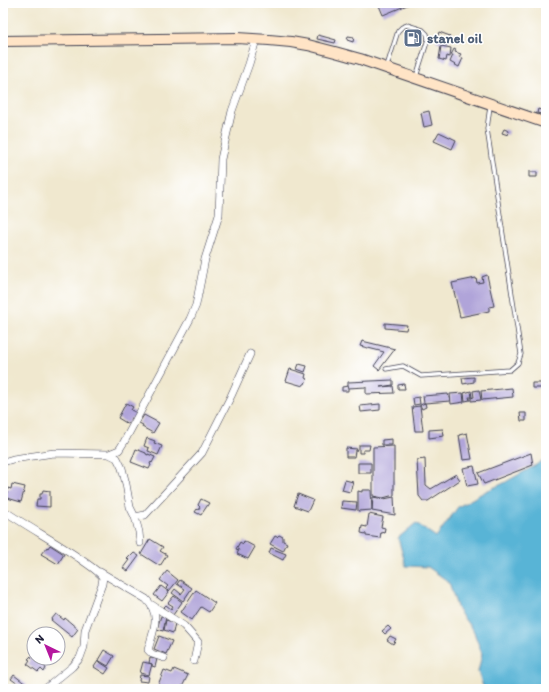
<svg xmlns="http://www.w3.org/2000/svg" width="549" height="692" font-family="Itim,sans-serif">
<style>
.water{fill:#58b4d6;stroke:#3d6b88}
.building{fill:#b0a4d9}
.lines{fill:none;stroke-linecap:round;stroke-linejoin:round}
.service-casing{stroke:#414051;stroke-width:5}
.minor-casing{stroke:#414051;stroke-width:8}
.secondary-casing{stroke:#414051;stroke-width:12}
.service{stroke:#fff;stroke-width:3.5}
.minor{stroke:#fff;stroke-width:7}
.secondary{stroke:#ffe4c6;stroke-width:10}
.labels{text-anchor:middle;stroke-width:3;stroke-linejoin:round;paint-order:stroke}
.service-label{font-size:14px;font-weight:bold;fill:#4e5e75;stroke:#fff;text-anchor:start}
</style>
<rect width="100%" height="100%" fill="#fff"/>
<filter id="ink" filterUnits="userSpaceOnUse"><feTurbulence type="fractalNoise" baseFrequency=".025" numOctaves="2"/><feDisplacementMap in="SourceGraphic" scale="8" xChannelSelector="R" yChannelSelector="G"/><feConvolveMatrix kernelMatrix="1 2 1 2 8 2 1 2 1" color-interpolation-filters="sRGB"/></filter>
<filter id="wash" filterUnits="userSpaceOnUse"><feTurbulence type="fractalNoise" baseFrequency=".012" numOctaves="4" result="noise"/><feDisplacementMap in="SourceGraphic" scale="16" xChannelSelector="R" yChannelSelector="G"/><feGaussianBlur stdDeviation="0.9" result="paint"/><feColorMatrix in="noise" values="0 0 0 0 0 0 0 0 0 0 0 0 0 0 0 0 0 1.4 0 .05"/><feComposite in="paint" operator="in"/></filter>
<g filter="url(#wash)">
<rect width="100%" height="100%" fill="#f0e8cf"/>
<path class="water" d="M546,458V665L544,674L539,689H484L478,672L482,654L474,632L458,610L449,582L428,567L406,566L398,538L416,523L436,537L458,507L486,491L502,484L536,465Z"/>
<g id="blocks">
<path class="building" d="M378,3H412L383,15Z
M439,32L450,36L447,45L436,41Z
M318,35L336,40L335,43L317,39Z
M348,36L354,37L353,42L347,40Z
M441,46L451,48L450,57L447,56L446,61L439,59Z
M454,49L456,50L455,52L461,54L459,57L463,58L459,67L450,62L453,55H451Z
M538,109L546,112V115L537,113Z
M429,111L432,125L424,127L421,113Z
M504,129L509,131L508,135L502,133Z
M439,132L456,140L452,149L434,141Z
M529,172H537V177H529Z
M487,275L494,306L489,307V311L460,317L452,283L476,278L477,283L483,282L482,277Z
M385,323L407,325L406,330L385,328Z
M362,341L395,349L379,370L374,366L384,352L360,346Z
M543,343H546V352H542Z
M543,356H546V363H542Z
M299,364L307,366L305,372L297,369Z
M290,369L306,374L305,378L307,379L305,384H303V386L286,381Z
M474,377V382L463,384L462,378Z
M393,380V385L380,387L393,386L394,393L366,394V387L348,388V382Z
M532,383H546V388H532Z
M404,384L405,389H398V385Z
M348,386V391H342V387Z
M512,388L513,397L482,400L481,391Z
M479,390L481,400L471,401V398L474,397L473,391Z
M471,391L472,397H469L470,400L465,401L464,393Z
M463,393L464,402L451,404L450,394Z
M448,394L450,401L425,403L426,407L422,409L420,405L425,403H424L423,396Z
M419,397L420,404L414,405L413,398Z
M126,403L133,407L131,410L137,413L134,419L131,418L128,424L118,418Z
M380,404V410L361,412L360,406Z
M420,406L423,431H415L412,407Z
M520,413H526V421H521Z
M144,415L159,423L153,433L142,427L143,425L139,423Z
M443,429L444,436L429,438V430Z
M467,433L472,459L463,460L459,435Z
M147,438L155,441L154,443L162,446L158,455L148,451L149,448L144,446Z
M392,439V445H382V440Z
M359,445H370L369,450H363V453H359Z
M394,446V495L383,498L373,496V447Z
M346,448L357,449L356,451H355L354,457H346Z
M136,449L146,453V454L148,455V454L155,457L152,463L151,462L150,464L151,465L149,469L131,462Z
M531,453L533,465L484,484L478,473Z
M425,459L426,485L431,489L456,474L460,480L428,501H423L419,496L417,460Z
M358,463H371V473H358Z
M474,466L478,484L467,486L463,468Z
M345,480L353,482L350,492L342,490Z
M12,484L25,487L21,502L4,497L5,493H7L8,488L11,489Z
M43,490L50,491V507L36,506L37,499H40V494H42Z
M362,490H371L372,510L358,511V491L362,492Z
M298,494L313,500L308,511L294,506Z
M373,497L384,499L394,497L395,515L372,511Z
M201,499L209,503L201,515L195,512L197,509L198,510L200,507L198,505Z
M342,501L357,502L356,510L341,508Z
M369,514L383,517L381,527L385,528L384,533L381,532L380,538L366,536V534L361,533L362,526L367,527Z
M279,535L283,537V541L287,543L283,551L270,544L275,536L277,537Z
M150,539L163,547L160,551L167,555L160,566L141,554Z
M244,541L255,547L248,559L237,554L239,550L236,549L240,542L243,544Z
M50,545L64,554L58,564L41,554L44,550H45L47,547L48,548Z
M271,548L286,554L283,560L269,553Z
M134,553L139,556L128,571L123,568L129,560L127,558L130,555L131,556Z
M167,571L178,580L169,591L166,588L168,586L160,580Z
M180,580L192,588L183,601L172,593L175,589L181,594L185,589L177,584Z
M161,586L169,592L162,601L154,595Z
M196,590L215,603L209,612L201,607L192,620L181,612Z
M174,596L182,602L173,615L163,608L166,605L171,609L173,606L168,603Z
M56,614L64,620L65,618L78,629L72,637L51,620Z
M161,616L166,617L163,631L157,629Z
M166,620L175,623L173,633L164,630Z
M388,626L391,629L385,634L382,631Z
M159,636L172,641L166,654L154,649Z
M390,636L396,639L393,644L387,640Z
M104,650L114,656L108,666L98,660Z
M31,656L32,658L34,656V658H41L47,663L44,666L46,668L44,672L41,669L38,672L27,664L30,660L28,659Z
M150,658L157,659L155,667L152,666V664L149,663Z
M98,661L109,668L105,674L94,667Z
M143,662L152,664L149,675L140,673Z
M174,669L188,675L181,689H168L158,685L164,670L172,673Z
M14,675L27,685L24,688L11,679Z
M140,675L149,676L148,682L139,681Z
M208,685L218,689H206Z"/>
</g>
</g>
<g filter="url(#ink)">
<use href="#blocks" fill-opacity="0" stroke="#414051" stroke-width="1"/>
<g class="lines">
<g class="service-casing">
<path id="service" d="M387,66L398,31L402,27L407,25L423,30L427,34L428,39L416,77
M386,369L403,366L421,376L510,370L518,363L521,354L487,129L490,106"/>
</g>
<g class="minor-casing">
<path id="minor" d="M109,454L119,450L124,442L190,319L196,305L205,259L219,215L221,159L232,111L249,64L256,40
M3,462L13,459L54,453L109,454L117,458L122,468L126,484L130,507L135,517L139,532L140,543
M3,510C28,527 54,541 79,558C87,564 96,569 103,577L102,584L85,630L84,647L80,658L72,667L45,689
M135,517L145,515L202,453L231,396L250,354
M100,572L146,599C162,615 153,631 148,650L152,654L164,658
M152,605L184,626L198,642L194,661"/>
</g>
<g class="secondary-casing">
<path id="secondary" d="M3,41L237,38L269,40L291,42L308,45L335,52L360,59L546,123"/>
</g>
<use href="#service" class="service"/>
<use href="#minor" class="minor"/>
<use href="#secondary" class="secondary"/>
</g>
</g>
<defs>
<g id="fuel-square" transform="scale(1)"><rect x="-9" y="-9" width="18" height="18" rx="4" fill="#5c6f8a" stroke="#fff"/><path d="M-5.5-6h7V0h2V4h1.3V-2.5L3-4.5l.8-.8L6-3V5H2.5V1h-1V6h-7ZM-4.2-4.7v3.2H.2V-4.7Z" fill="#fff"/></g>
</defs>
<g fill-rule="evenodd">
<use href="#fuel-square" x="413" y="38"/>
</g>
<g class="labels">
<g class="service-label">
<text x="427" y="43">stanel oil</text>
</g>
</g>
<rect width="549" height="692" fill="none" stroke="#fff" stroke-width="16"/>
<g transform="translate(46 646) rotate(317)"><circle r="19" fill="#ffffff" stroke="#a7a7b1"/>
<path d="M0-3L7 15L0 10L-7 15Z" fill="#b5179e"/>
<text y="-6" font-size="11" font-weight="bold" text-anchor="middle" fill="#22223b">N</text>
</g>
</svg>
